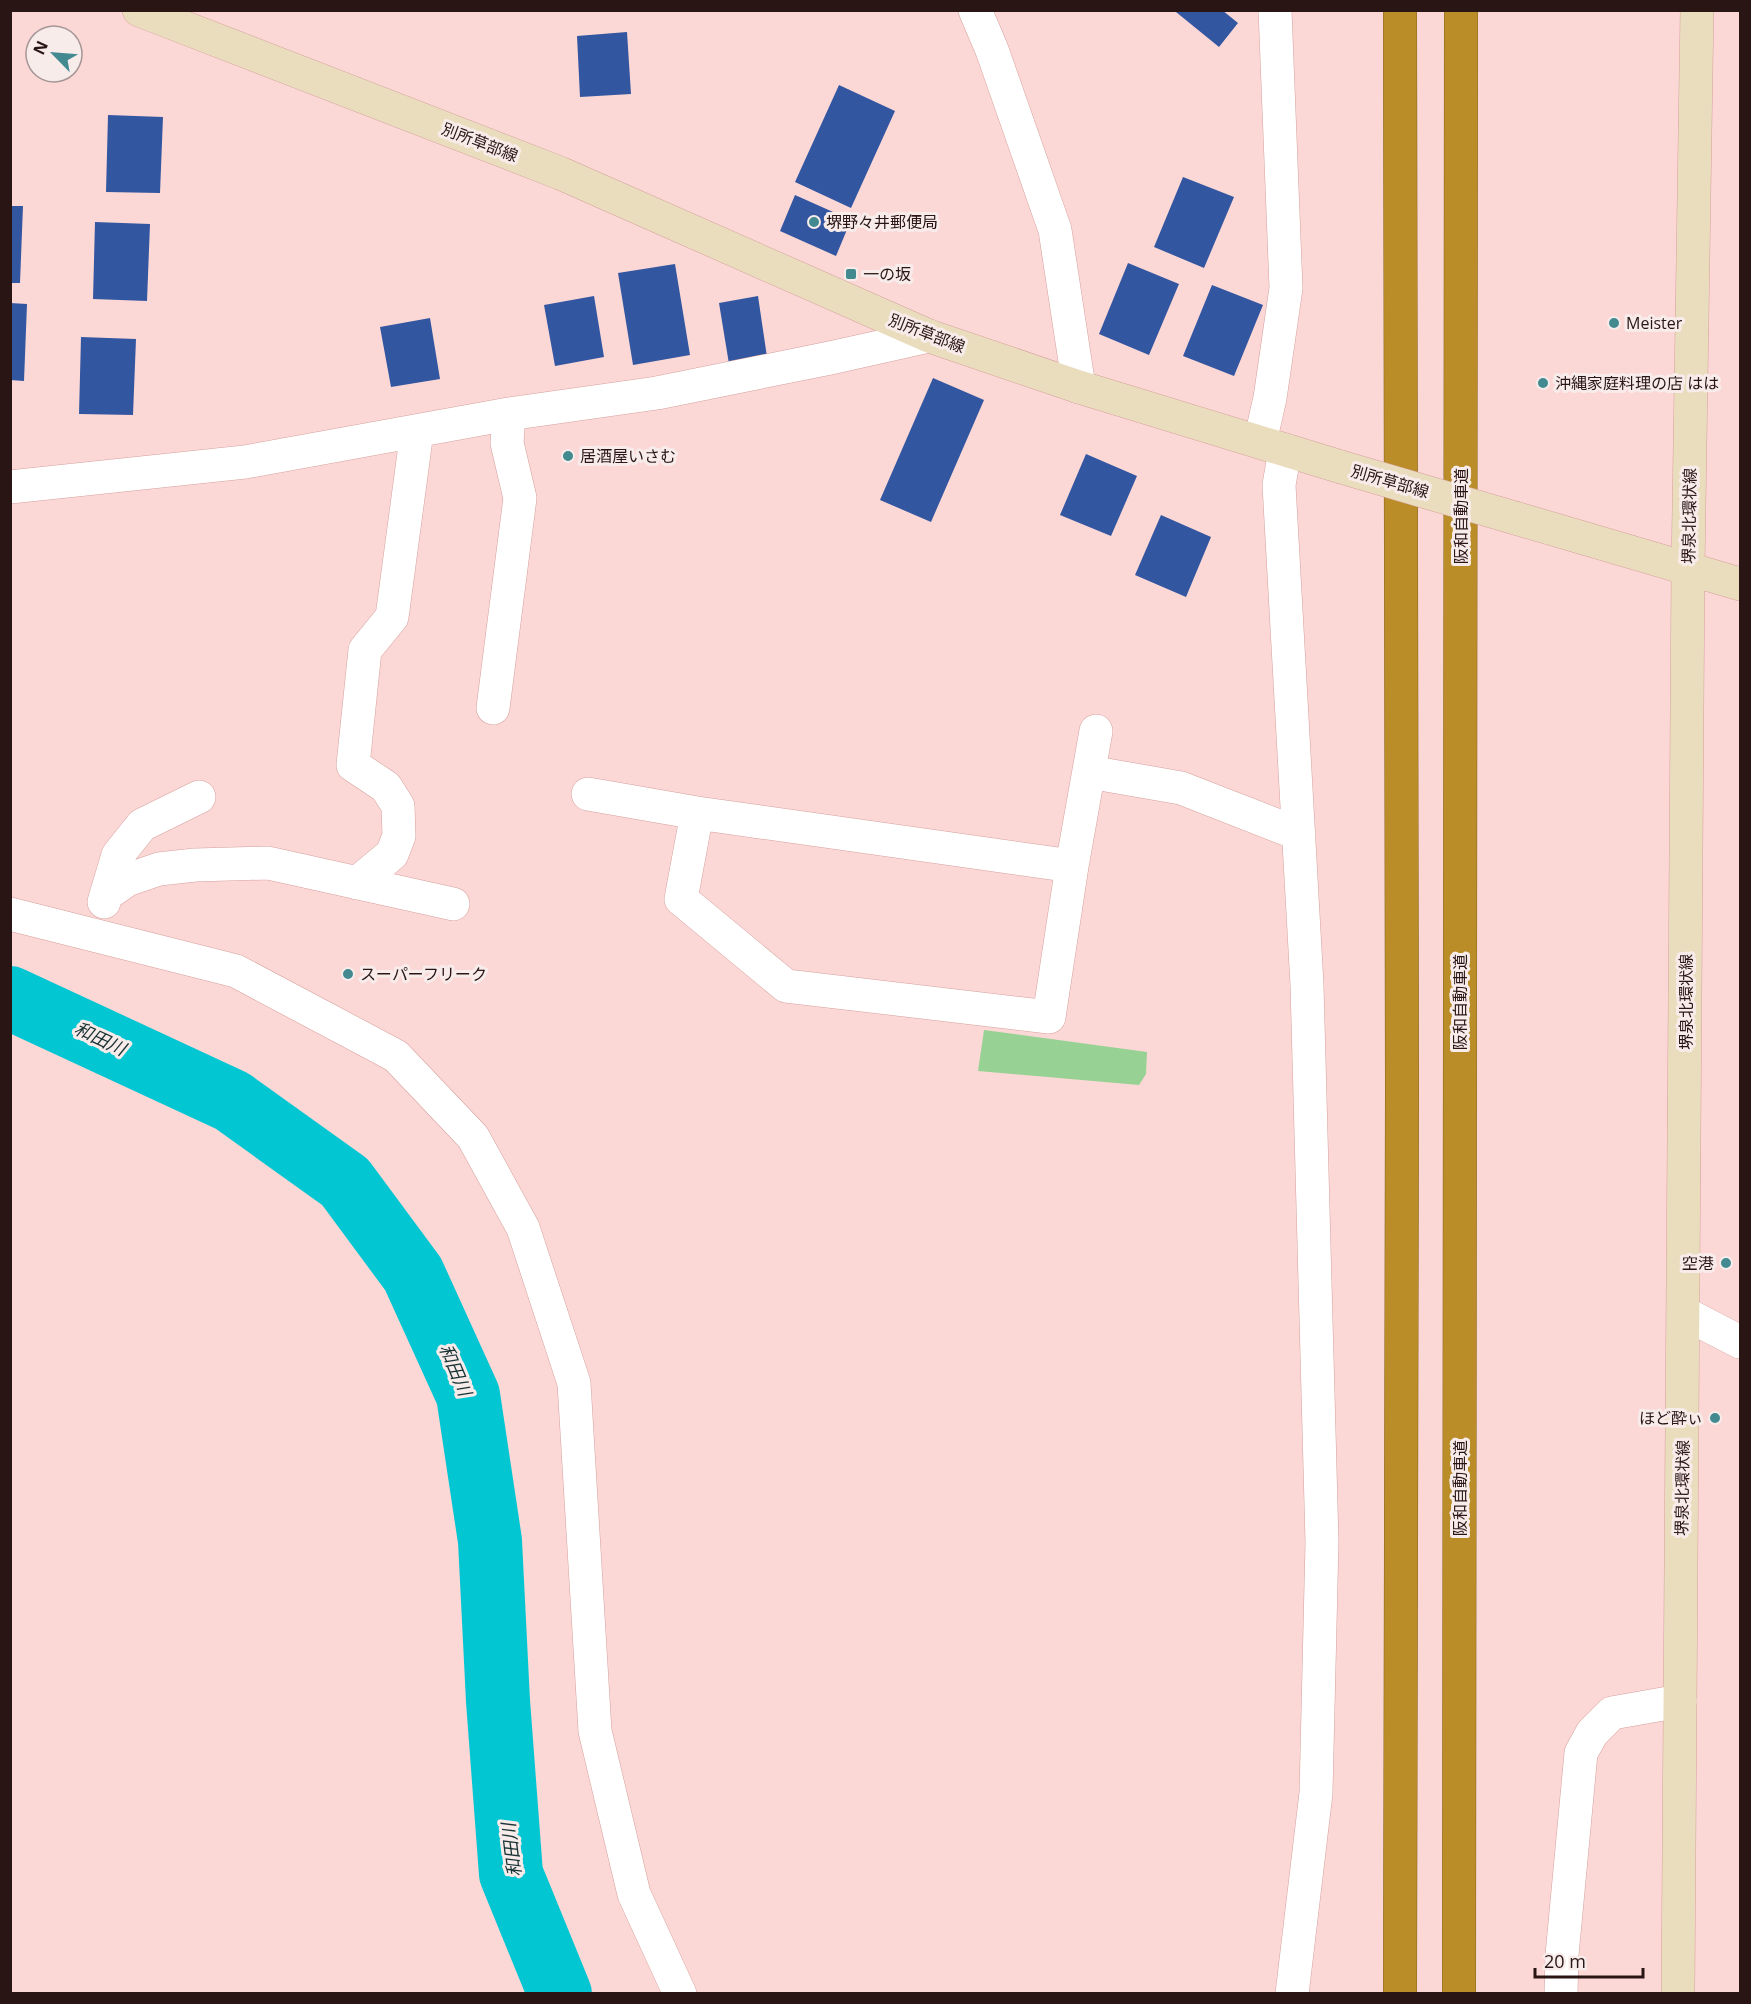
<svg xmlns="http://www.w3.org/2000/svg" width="1751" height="2004" font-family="'Open Sans','Noto Sans JP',sans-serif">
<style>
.green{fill:#97d194}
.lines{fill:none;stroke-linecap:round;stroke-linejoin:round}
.river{stroke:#03c6d3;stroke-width:64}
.building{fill:#3356a1}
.minor-casing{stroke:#d6a09c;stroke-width:34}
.secondary-casing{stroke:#d6a09c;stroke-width:34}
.motorway-casing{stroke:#876321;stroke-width:34}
.minor{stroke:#fff;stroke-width:33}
.secondary{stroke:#eaddbe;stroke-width:33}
.motorway{stroke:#ba8d28;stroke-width:33}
.secondary-bridge-casing{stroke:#d6a09c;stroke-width:34;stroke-linecap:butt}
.secondary-bridge{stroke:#eaddbe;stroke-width:33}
.poi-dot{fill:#428a90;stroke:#f8eceb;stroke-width:2}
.labels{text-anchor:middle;stroke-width:6;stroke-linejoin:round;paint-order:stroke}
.street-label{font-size:16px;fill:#291614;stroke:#f8eceb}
.poi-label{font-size:16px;fill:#291614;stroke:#f8eceb;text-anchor:start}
.water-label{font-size:18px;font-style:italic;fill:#1a3335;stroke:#f8eceb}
</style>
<rect width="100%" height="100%" fill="#fbd8d6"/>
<path class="green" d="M984,1030L1147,1052L1146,1074L1139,1085L978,1071Z"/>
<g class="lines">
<path class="river" d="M10,998L232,1101L345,1182L413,1274L468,1395L490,1541L498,1701L511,1874L560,1994"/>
</g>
<path class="building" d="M1177,10H1222L1238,23L1219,47L1176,12Z
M627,32L631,94L580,97L577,36Z
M839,85L895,111L851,208L795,182Z
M108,115L163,117L160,193L106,192Z
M1183,177L1234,197L1204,268L1154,247Z
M795,195L851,220L836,256L780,231Z
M10,206H23L20,283H10Z
M95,222L150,224L147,301L93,299Z
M1128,263L1179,284L1149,355L1099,334Z
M675,264L690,355L633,365L618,273Z
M1212,285L1263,305L1234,376L1183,356Z
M594,296L604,357L555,366L544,305Z
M758,296L767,357L729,364L719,303Z
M10,303L27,304L24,381L10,380Z
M430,318L440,379L391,387L380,327Z
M81,337L136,339L133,415L79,414Z
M933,378L984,400L931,522L880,500Z
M1086,454L1137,476L1111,536L1060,515Z
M1161,515L1211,537L1186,597L1135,575Z"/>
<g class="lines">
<g class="minor-casing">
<path id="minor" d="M975,10L992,50L1055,230L1079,387
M1260,442L1270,398L1286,288L1275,10
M1285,450L1279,485L1307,985L1322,1542L1316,1793L1292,1994
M10,487L245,462L509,414L657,393L830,358L929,336
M493,708L520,498L507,443L509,414
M1089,772L1181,788L1299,834
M588,794L697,813L1072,866
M697,813L681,899L786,986L1049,1017L1072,866L1096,731
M357,883L392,854L399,836L398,806L386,787L353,765L365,650L392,617L417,431
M107,894L127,880L159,869L195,865L268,863L453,904
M104,902L118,855L142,825L199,797
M10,914L236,971L396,1056L473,1137L523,1228L574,1383L595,1731L634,1894L680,1994
M1684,1313L1740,1342
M1561,1994L1562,1955L1581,1753L1592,1733L1612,1713L1680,1701"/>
</g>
<g class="secondary-casing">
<path id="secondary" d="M139,10L560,173L929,336L1079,387L1341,467
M1515,518L1740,584
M1678,1994L1688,569L1697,10"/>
</g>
<g class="motorway-casing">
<path id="motorway" d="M1400,10L1402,1088L1400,1994
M1459,1994L1461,10"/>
</g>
<use href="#minor" class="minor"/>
<use href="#secondary" class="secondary"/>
<use href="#motorway" class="motorway"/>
<g class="secondary-bridge-casing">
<path id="secondary-bridge" d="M1341,467L1515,518"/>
</g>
<use href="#secondary-bridge" class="secondary-bridge"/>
</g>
<g class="poi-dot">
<circle cx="814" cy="222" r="6"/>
<rect x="845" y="268" width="12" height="12" rx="3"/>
<circle cx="1614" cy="323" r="6"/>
<circle cx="1543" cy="383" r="6"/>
<circle cx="568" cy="456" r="6"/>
<circle cx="348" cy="974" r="6"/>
<circle cx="1726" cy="1263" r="6"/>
<circle cx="1715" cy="1418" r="6"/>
</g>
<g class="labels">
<g class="street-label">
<text transform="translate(480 142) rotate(21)" y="6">別所草部線</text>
<text transform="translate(927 333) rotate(21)" y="6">別所草部線</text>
<text transform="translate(1390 481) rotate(16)" y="6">別所草部線</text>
<text transform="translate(1461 516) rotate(-90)" y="6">阪和自動車道</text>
<text transform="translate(1689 516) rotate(-89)" y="6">堺泉北環状線</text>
<text transform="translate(1460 1002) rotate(-90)" y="6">阪和自動車道</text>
<text transform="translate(1686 1002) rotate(-90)" y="6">堺泉北環状線</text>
<text transform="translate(1460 1488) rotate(-90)" y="6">阪和自動車道</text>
<text transform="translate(1682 1488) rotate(-89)" y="6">堺泉北環状線</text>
</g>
<g class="poi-label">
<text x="826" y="228">堺野々井郵便局</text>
<text x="863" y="280">一の坂</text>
<text x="1626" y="329">Meister</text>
<text x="1555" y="389">沖縄家庭料理の店 はは</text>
<text x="580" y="462">居酒屋いさむ</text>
<text x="360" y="980">スーパーフリーク</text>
<text x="1714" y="1269" text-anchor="end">空港</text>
<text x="1703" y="1424" text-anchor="end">ほど酔ぃ</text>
</g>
<g class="water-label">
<text transform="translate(100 1039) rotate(25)" y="6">和田川</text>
<text transform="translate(455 1370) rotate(67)" y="6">和田川</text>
<text transform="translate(512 1850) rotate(-97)" y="6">和田川</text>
</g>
</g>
<rect width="1751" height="2004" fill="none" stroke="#291614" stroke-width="24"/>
<g transform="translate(54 54) rotate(295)"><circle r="28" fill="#f8eceb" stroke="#a59695" stroke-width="1.5"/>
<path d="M0-4.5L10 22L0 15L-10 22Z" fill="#428a90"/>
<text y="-9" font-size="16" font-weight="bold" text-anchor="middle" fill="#291614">N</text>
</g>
<path d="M1535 1968v9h108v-9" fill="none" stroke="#291614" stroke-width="3"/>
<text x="1544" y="1968" font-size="18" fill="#291614" stroke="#f8eceb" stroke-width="4.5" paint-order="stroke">20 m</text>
</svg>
